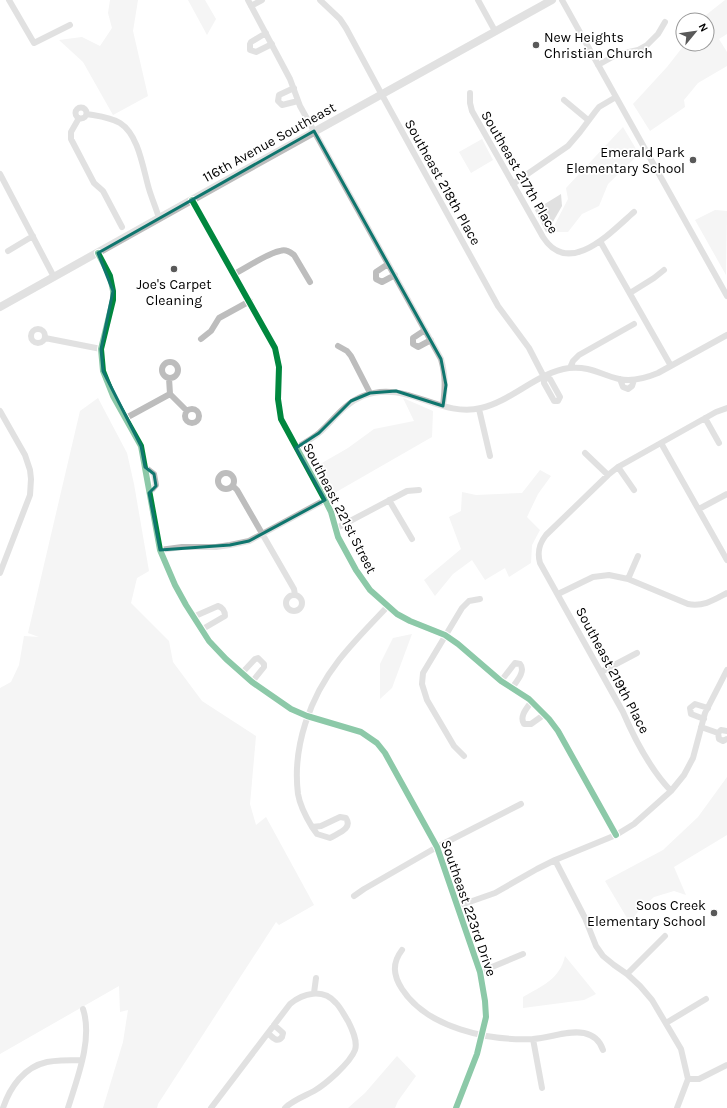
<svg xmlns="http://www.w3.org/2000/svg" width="727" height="1108" font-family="Karla,sans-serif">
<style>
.green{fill:#e8e8e8}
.water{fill:#bababa}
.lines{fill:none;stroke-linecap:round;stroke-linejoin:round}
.minor{stroke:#bdbdbd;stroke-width:6}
.major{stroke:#bdbdbd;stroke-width:8}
.cycleway-casing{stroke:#fff;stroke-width:8}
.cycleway{stroke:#00873e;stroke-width:6}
.marked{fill:none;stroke:#0f766e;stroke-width:3;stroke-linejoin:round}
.poi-dot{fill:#595959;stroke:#fff;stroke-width:1.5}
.labels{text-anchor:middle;stroke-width:3.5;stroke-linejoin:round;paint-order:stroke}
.poi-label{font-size:14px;fill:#000;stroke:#fff;text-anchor:end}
.street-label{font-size:14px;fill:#000;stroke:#fff}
</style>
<rect width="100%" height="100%" fill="#fff"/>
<path class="green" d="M110,0H138L133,31L148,96L113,115L83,62L59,40L82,37L100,46L112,28L108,13Z
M188,0H205L216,19L207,35Z
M725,0H727V34L719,39L727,52V66L698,83L684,100L685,107L650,131L633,104L667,67L685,44H707V20H691V18L706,15Z
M623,127L639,154L608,184L599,206L582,214L568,232H551L568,199L566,188Z
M482,139L493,160L471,173L459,152Z
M715,210L727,211L726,275L695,220Z
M98,398L127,453L134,484L149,571L137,578L131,603L169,641L173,662L202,701L256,736L250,804L256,825L266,817L314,905L279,925L276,922L158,1104L157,1108H103L123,1042L128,1010L120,1012L119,986L0,1054V688L11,682L19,665L24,636L39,637L28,633L80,411Z
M403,398L433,411L432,437L331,495L315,467L348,448L374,429L414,421Z
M540,470L551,476L538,494L527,517L540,530L532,545L531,563L509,577L505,568L485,580L472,560L453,574L435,596L424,580L461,549L449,517L461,511L462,492L476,495L522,493Z
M412,634L392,688L380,699V664L393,638Z
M727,777V835L674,867L686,895L674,891L654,897L639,910L630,923L605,881L663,850L698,817Z
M565,956L596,994L584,1000L523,1008V997C542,986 560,979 565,956Z
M397,1056L416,1076L398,1101L395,1108H348L365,1093Z"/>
<path class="water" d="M561,194L562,206L547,232H546L535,210Z"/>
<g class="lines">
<path class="minor" d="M9,0L34,43L70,25
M248,0L290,79L300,106L441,359C446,377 445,388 443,406
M320,0L340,19L346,28L382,95L498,306L529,348L544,377
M478,0L495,31
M562,0L727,296
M251,6L262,0
M266,33L251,42L250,44V50L256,52L272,44
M598,65L616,55L638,50L647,45L658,34L665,22
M294,88L279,95L278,101L282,105L298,101
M470,93V103L472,111L543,237C569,278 611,232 634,212
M564,100L588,120
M75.5 113a5.5 5.5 0 1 1 11 0a5.5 5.5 0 1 1-11 0Z
M87,114C98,116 110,117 120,123C139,135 143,169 149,189C152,199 156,208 159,218
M79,118L71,132V139L94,183L103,191L122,227
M0,174L54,277
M513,184L568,146L580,132L595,112L599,107L616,97
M192,200L275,348L279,367L278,399L281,419L325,500L331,512L338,537L356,570L370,590L397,614L410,621L445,635L458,644L501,681L529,699L549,719L558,731L616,835
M600,241L671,366
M8,251L33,236
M98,253L110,276L113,291V300L101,349L103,371L113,396L141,446L160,550L175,585L186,605L209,641L226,659L252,682L291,709L307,716L361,732L377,743L385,753L437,847L480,972L485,1001L486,1017L477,1054L456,1108
M388,264L376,272V279L382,282L395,275
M234,274C246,268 268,253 280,251C286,249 290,252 294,255L310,282
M630,293L654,278L664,270
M31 336a7 7 0 1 1 14 0a7 7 0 1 1-14 0Z
M425,330L413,338V344L418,347L431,340
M45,338L101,349
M201,339L211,331L219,318L250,301
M338,346L347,351L351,356L370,393
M162 370a8 8 0 1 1 16 0a8 8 0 1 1-16 0Z
M570,368L573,361L579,355L634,324
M544,377L550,379L560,397L558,401H554L553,399L544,383Z
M169,378L170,394L187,411
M620,379L623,387L628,389L632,386L634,380
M185 416a7 7 0 1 1 14 0a7 7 0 1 1-14 0Z
M479,409L490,456
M0,411L25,455L30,470L31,479L30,495L0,573
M126,418L170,394
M705,418L719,443
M661,443L727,560
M296,448C304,443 312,439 319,433C334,420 343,404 363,396C406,379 439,418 481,408C512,401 538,372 569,368C591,366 601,375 619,379C632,382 646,378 658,373L727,335
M585,453L608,475
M145,467L154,474L156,485L149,493
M618,467L634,490
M218 481a8 8 0 1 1 16 0a8 8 0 1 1-16 0Z
M233,486L237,490L294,589L295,595
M389,500L412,539
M699,509L727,494
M335,529L407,491L419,490
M160,550L182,547H216L230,545L249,541L325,500
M628,579L638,556
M558,594L593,577L609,575L628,579L688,604C703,607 714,600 727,593
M286 603a8 8 0 1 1 16 0a8 8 0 1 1-16 0Z
M193,617L218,606C222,607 225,611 225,616L201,630
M601,672L637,653
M242,673L255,659L258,658L264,664V667L252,682
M501,681L515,663L520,664C526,671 517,681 512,688
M532,701C527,708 519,716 524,724H531L545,714
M704,719L691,714L690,708L695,704L708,708
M701,727L718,733
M718,733L719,739L723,741L727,739
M718,733L721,730L727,731
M464,756L454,746L427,700L422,684L423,673L462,608L469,601L480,599
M671,791C650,769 635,740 623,712L540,563C537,552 539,544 546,535L608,475L618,467L716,412L727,408
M312,827L317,834L330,838C338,833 353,829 346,818L340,817L321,826L312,827C306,817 300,806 298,794C292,747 310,697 339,660C354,641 371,624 388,606
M555,860L585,918L596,946L603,956L614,965L627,974L640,986L652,1000L681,1049L688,1079L677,1108
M354,896L364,889L437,847L521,804
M458,906L495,893L537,869L555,860L616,835L634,824L671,791L684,775L693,758L705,713L727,670
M402,950C392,963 393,975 402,989C427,1028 489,1041 533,1039C550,1038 567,1030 584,1033C594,1035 600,1041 603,1050
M480,972L523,954
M627,974L665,936
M314,993L316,978
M666,1023L706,999
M268,1033C273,1038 277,1043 282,1037L283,1033L274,1025
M533,1039L542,1088
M688,1079H699L727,1065
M3,1108C10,1087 24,1067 47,1062C58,1060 71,1060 82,1060
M68,1108C77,1079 93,1039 83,1009
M211,1108L290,1004C303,993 323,988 336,1003C341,1008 344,1015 348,1021C352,1029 358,1041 355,1050C350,1063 326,1084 314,1091C305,1096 293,1100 285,1108"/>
<path class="major" d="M0,307C184,204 367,102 552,0"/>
<g class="cycleway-casing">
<path id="cycleway" d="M192,200L275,348L279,367L278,399L281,419L325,500L331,512L338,537L356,570L370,590L397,614L410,621L445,635L458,644L501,681L529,699L549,719L558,731L616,835
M98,253L110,276L113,291V300L101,349L103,371L113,396L141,446L160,550L175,585L186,605L209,641L226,659L252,682L291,709L307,716L361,732L377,743L385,753L437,847L480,972L485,1001L486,1017L477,1054L456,1108"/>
</g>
<use href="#cycleway" class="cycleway"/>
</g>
<path d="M0 0H727V1108H0ZM314,131L441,359L446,385L443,406L396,391L370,393L351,401L319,433L296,448L325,500L249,541L230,545L160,550L149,493L156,486L154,474L145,467L141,446L103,371L101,349L113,291L98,253Z" fill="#fff" fill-opacity=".55" fill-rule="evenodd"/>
<path class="marked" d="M314,131L441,359L446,385L443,406L396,391L370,393L351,401L319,433L296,448L325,500L249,541L230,545L160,550L149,493L156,486L154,474L145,467L141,446L103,371L101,349L113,291L98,253Z"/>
<g class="poi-dot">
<circle cx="536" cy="45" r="4"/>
<circle cx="693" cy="160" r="4"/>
<circle cx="174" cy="269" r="4"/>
<circle cx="714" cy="913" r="4"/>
</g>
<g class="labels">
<g class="poi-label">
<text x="544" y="42" text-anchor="start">New Heights<tspan x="544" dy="16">Christian Church</tspan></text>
<text x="685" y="157">Emerald Park<tspan x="685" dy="16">Elementary School</tspan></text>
<text x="174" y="289" text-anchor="middle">Joe's Carpet<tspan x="174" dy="16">Cleaning</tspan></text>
<text x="706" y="910">Soos Creek<tspan x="706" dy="16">Elementary School</tspan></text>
</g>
<g class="street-label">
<text transform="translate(269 142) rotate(-29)" y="5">116th Avenue Southeast</text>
<text transform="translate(520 172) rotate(60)" y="5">Southeast 217th Place</text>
<text transform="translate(443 182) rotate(61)" y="5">Southeast 218th Place</text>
<text transform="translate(340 508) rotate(63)" y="5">Southeast 221st Street</text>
<text transform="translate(613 670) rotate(62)" y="5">Southeast 219th Place</text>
<text transform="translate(469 908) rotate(71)" y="5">Southeast 223rd Drive</text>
</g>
</g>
<g transform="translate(695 32) rotate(61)"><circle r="19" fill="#ffffff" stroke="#999999"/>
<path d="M0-3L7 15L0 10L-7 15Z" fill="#595959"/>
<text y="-6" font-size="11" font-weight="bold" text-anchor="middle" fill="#000000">N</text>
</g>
</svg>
